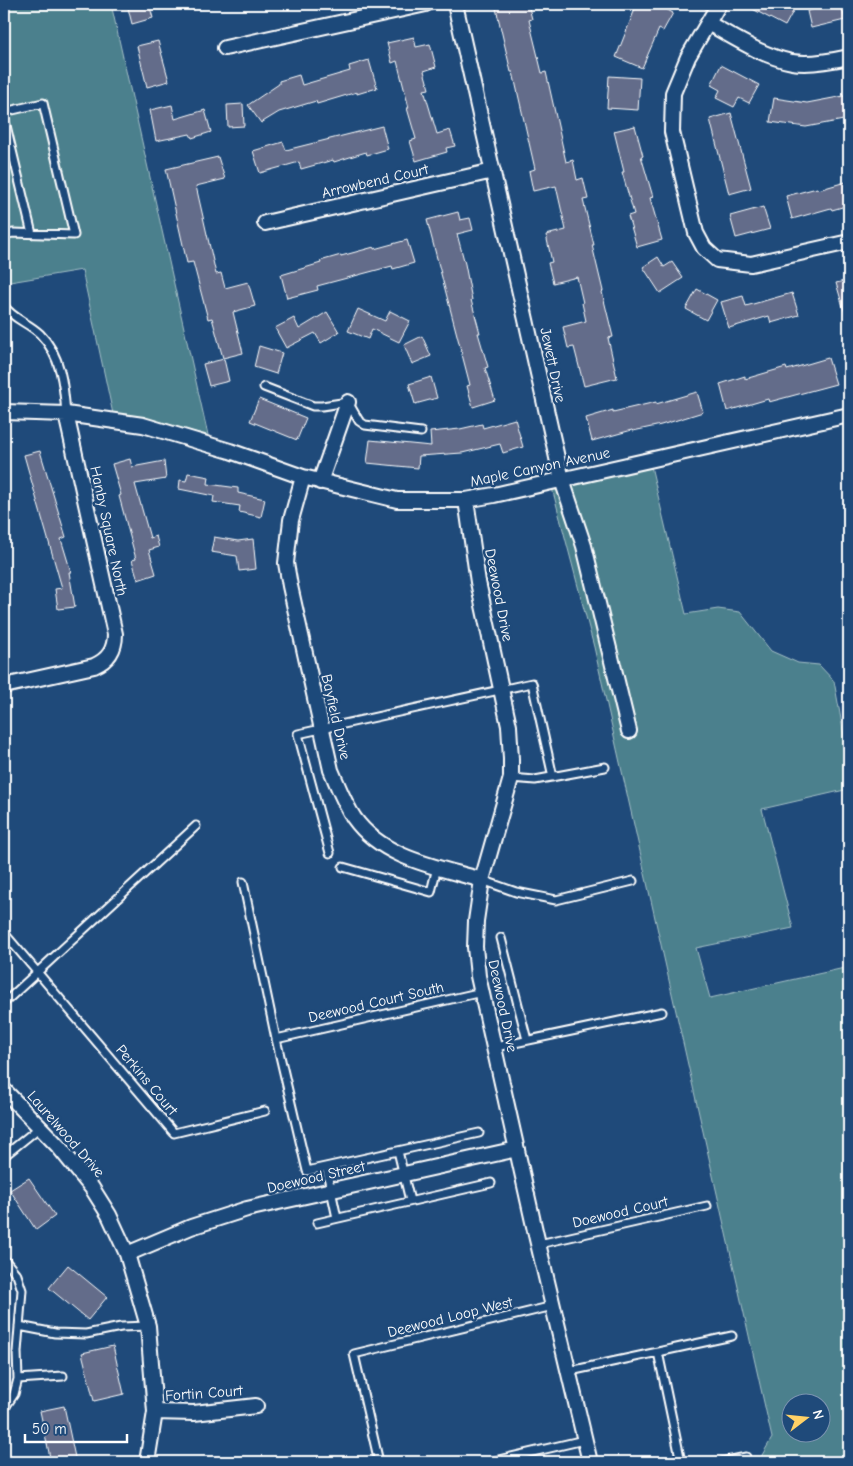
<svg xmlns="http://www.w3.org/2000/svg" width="853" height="1466" font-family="'Comic Neue',sans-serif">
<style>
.green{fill:#4b808d;stroke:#a5c0c6;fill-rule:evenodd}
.building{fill:#646c8a;stroke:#fff}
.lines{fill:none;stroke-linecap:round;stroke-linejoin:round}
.lane-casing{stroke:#fff;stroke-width:11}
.street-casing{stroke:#fff;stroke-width:18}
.lane{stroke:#1f4a7a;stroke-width:7}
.street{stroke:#1f4a7a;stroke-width:14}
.labels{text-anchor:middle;stroke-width:5;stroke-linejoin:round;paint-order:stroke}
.street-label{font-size:15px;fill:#fff;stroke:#1f4a7a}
</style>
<rect width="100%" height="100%" fill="#1f4a7a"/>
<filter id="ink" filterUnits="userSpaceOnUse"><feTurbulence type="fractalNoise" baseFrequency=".02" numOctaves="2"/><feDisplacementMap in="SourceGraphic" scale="10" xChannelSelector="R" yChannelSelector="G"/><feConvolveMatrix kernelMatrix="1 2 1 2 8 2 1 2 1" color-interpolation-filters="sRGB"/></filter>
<g filter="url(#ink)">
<path class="green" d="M22,4H111L208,435L113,414L82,270L4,283V8Z
M651,466L686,614L718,609L740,612L771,651L798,663L819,665L834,681L849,763V789L762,809L793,928L696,948L710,998L849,967V1462H758L772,1438L594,647L552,488ZM790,1404H820V1434H790Z"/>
<path class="building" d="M127,4H149L153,18L132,24Z
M495,4H528L532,19L529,20L542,73L546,72L566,162L573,160L577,180L583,178L588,199L583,200L594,245H592L603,291L602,292L613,337L608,338L617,378L584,386L574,347L568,348L563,327L586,321L582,303H583L577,277L553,283L548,263L552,262L546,235L566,230L556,186L533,191L529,171L535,169L513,72H511Z
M637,4H657L673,13L663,31L659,29L642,68L616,57Z
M743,4H797L785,26Z
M819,4H841L845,20L811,28L807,11L820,8Z
M414,37L416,47L430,44L436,67L424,71L429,89L424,90L437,134L450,130L455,146L446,148L447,152L416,161L410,141L416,139L407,108H409L397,61L392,63L387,43Z
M158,41L169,81L147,87L137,46Z
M369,60L377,88L357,94V92L317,104L316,101L279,112L261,123L248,105L279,84V81L299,75L302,85L350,71L349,66Z
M721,65L759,85L749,103L739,98L734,107L716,98L720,90L711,85Z
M609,76L640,78L638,110L607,108Z
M849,95V119L806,127L770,122L774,98L807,103Z
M243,104L244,126L228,127L227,105Z
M172,105L175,119L205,110L211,132L192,138L190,134L156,141L150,110Z
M731,113L751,188L729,194L710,119Z
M382,126L388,149L367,155L366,152L334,162L333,160L301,169L299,162L260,173L253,151L283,142L286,150Z
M635,126L643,156H641L653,197L650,198L662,240L637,247L628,216L634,214L622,172H624L614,131Z
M218,157L225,179L196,186L216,274L221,273L225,288L248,282L255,306L233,312L243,353L223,358L212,318L208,319L193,262L187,263L166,169Z
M849,181V205L832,210L831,208L792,219L786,196L817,188L818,190Z
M763,207L770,229L736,238L730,216Z
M458,212L460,220L470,218L473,230L457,234L465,264L472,300H471L480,333H478L488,367L485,368L495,400L473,407L467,386L470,385L427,220Z
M407,240L414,263L393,269L392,266L317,286L318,290L287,298L281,275L321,263L320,261L341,255V256L374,247V249Z
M658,257L664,267L672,262L683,278L660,293L643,267Z
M849,280V317H846L836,283Z
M697,289L717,300L706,320L686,309Z
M792,293L799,315L771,323L769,316L729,328L721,302L743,296L746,306Z
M358,309L385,321L390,311L410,321L399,342L372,329L368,339L348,331Z
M327,312L339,332L321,343L315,333L286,348L275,328L294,318L299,329Z
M422,336L431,356L412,364L404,345Z
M259,346L282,353L276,374L254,367Z
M828,358L836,384L769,402L768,399L727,411L720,384L745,376V379L786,367L787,370Z
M224,359L229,381L209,386L203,364Z
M431,377L437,398L415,404L409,384Z
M697,392L703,412L661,425L633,431L632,430L592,441L586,418L613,410V412L656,402V404Z
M259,399L306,418L297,440L250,421Z
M515,419L523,447L503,453L500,444L462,453L419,456L418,468L367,463L370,440L431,446L430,432L460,429L482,424L483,428Z
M40,451L66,537L61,539L71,572H69L75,607L58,609L55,589L62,588L24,455Z
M130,459L132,467L164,461L166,479L135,484L150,538L156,536L159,547L149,550L156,574L138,580L132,560L136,559L119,496L121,495L112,464Z
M188,473L209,477L208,484L238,488V493L265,499L261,517L239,512L240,506L213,502L214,496L179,489L180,480L186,481Z
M214,537L238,541L253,539L256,569L239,571L237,556L211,552Z
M29,1178L55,1216L36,1230L10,1190Z
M68,1265L107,1297L88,1320L49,1288Z
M113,1346L124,1394L94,1401L82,1353Z
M64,1406L76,1462H51L40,1411Z"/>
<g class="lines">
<g class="lane-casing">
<path id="lane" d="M4,112L43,103L74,235L13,233L4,235
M4,117L32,234
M4,306C13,319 29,323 40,334C61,355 64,386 66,414
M264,387L313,406H322L348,402L359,421L365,425L421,432
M511,778L535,780L605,767
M330,853L298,734L532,683L553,777
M343,867L431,892L437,867
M482,880L516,892L556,900L633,881
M243,882L276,1039L307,1171L479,1133
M4,933L174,1133L265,1111
M501,938L527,1040
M4,1003L196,826
M276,1039L482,992
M496,1047L662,1012
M398,1151L410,1201
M4,1156L40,1127
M326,1167L337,1218
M317,1223L491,1183
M539,1244L707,1206
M4,1259L17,1275L22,1290L17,1352L18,1379L14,1394L4,1409
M19,1326L55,1333L86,1334L121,1327L148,1326
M658,1352L732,1336
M570,1371L658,1352L681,1462
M18,1379L63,1376
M379,1462L354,1354L553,1306
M490,1462L584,1440
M722,1462L746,1457"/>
</g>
<g class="street-casing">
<path id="street" d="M455,4L562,480L584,546L629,731
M719,4L688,57L673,93L672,132L696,233L704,248L717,260L751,264L849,242
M708,23C735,38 762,56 792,62C810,65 831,61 849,57
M225,48L426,4
M265,223L493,171
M4,412L66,414L143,425L230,451L303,477L397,500H466L494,495L849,415
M303,477L291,520L286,563L290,586L331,770C338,786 344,803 354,818C383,859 438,867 482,880
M320,482L348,402
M466,500L478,582L509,726L511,759V778L482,880L476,921L475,947L478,976L536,1235L590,1462
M4,686L94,666C108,660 115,650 115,634L66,414
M4,1090L59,1147L92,1188L109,1215L127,1254L148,1326L155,1412L147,1462
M127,1254L191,1227L247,1209L517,1149
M155,1412L194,1413L256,1406"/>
</g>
<use href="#lane" class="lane"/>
<use href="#street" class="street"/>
</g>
</g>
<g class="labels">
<g class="street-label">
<text transform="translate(375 181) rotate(-13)" y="5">Arrowbend Court</text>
<text transform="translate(553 365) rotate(78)" y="5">Jewett Drive</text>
<text transform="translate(540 467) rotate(-12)" y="5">Maple Canyon Avenue</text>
<text transform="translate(109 531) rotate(78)" y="5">Hanby Square North</text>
<text transform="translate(499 595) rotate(79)" y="5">Deewood Drive</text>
<text transform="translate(336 717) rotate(77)" y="5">Bayfield Drive</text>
<text transform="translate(376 1002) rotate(-13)" y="5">Deewood Court South</text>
<text transform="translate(503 1006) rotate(78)" y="5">Deewood Drive</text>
<text transform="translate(147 1080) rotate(50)" y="5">Perkins Court</text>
<text transform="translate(66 1134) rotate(49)" y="5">Laurelwood Drive</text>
<text transform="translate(316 1177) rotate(-13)" y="5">Doewood Street</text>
<text transform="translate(620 1212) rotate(-13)" y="5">Doewood Court</text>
<text transform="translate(450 1317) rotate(-14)" y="5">Deewood Loop West</text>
<text transform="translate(204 1393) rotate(-4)" y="5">Fortin Court</text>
</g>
</g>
<rect width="853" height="1466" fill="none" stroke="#1f4a7a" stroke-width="20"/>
<rect x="10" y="10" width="833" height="1446" fill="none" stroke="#fff" stroke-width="2" filter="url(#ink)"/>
<g transform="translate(806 1418) rotate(74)"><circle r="24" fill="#1f4a7a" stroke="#7992af"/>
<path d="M0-4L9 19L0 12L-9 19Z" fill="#ffd166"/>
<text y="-8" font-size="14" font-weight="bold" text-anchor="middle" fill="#ffffff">N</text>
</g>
<path d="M25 1434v8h102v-8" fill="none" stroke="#ffffff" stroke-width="2.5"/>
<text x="32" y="1434" font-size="15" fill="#ffffff" stroke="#1f4a7a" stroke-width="4" paint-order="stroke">50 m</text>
</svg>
